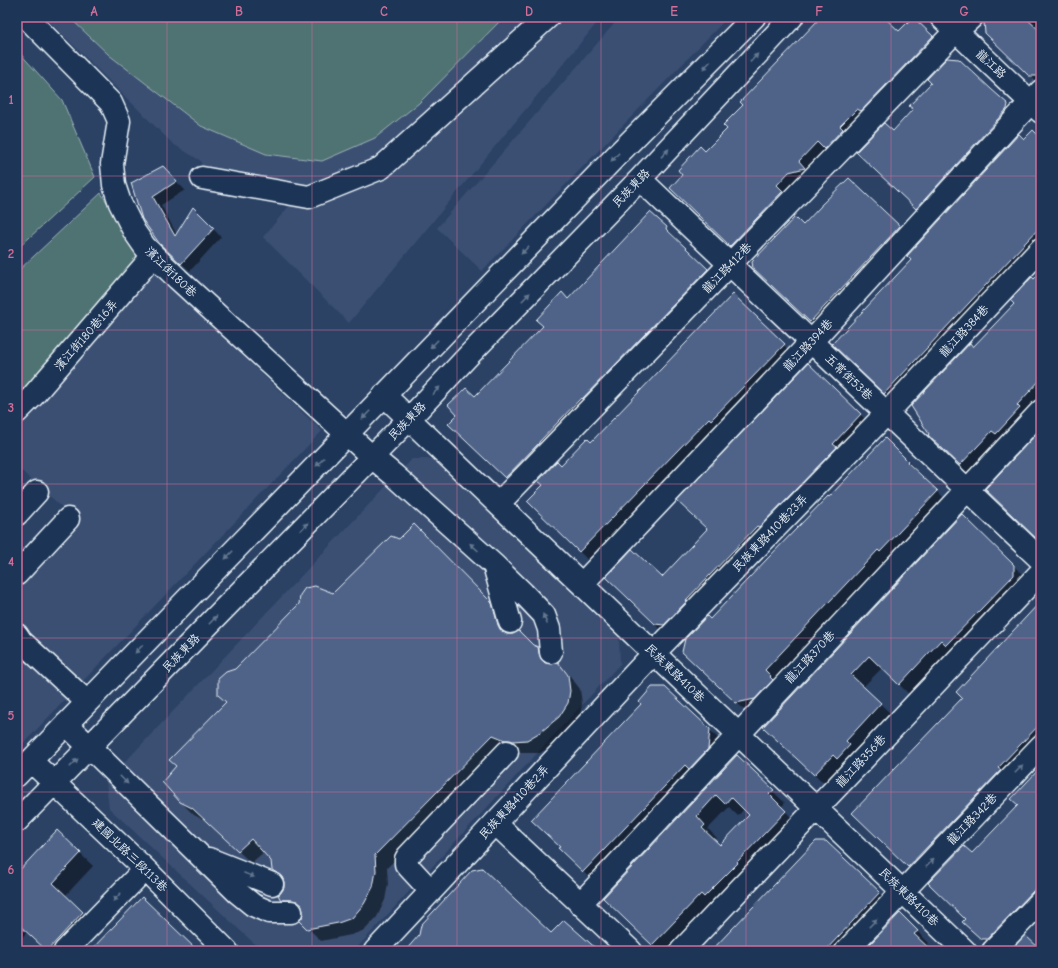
<svg xmlns="http://www.w3.org/2000/svg" width="1058" height="968" font-family="'Comic Neue','LXGW WenKai TC',sans-serif">
<style>
.built{fill:#3a4f73}
.green{fill:#507272;stroke:#9cb2b5}
.shadow{fill:#0007;fill-rule:evenodd}
.building{fill:#506389;stroke:#e8f1f8;fill-rule:evenodd}
.lines{fill:none;stroke-linecap:round;stroke-linejoin:round}
.minor-casing{stroke:#e8f1f8;stroke-width:25}
.minor{stroke:#1d3557;stroke-width:22}
.oneway{fill:#64778f}
.grid{fill:none;stroke:#d16f9a;stroke-width:1;stroke-opacity:0.55}
.labels{text-anchor:middle;stroke-width:3;stroke-linejoin:round;paint-order:stroke}
.street-label{font-size:12px;fill:#e8f1f8;stroke:#1d3557}
.neatline{fill:none;stroke:#d16f9a;stroke-width:1.5}
.grid-label{font-size:13px;text-anchor:middle;font-weight:bold;fill:#d16f9a}
</style>
<rect width="100%" height="100%" fill="#2b4265"/>
<filter id="ink" filterUnits="userSpaceOnUse"><feTurbulence type="fractalNoise" baseFrequency=".025" numOctaves="2"/><feDisplacementMap in="SourceGraphic" scale="8" xChannelSelector="R" yChannelSelector="G"/><feConvolveMatrix kernelMatrix="1 2 1 2 8 2 1 2 1" color-interpolation-filters="sRGB"/></filter>
<g filter="url(#ink)">
<path class="built" d="M45,17H602L349,323L263,237L290,205L203,192L201,161L173,144Z
M620,17H728L482,271L437,228Z
M154,272L322,431L17,750V591L81,524L17,467V420Z
M412,459H434L619,638L620,664L354,951H262L109,808L106,782Z"/>
<path class="green" d="M69,17H504L419,103L375,138L322,161L266,154L201,126L109,55Z
M17,50L62,100L95,177L17,249Z
M101,193L146,264L17,412V272Z"/>
<path class="shadow" d="M823,17H896L890,24L899,32L913,18L942,46L740,254L680,197L705,153L728,129L745,105Z
M991,17H1041V86L999,45Z
M1007,105L1020,117L929,221L870,164L893,133L915,109Z
M1041,140V251L897,405L845,356L1024,141Z
M171,176L185,190L161,205L177,235L194,209L221,237L190,271L160,243L132,183Z
M849,179L912,239L823,334L767,281L803,226Z
M666,228L678,240L677,241L719,282L517,489L462,436L475,397L568,300Z
M1041,274V404L972,477L941,447L973,348L1015,304Z
M733,295L796,357L592,564L528,501L562,466L591,443Z
M860,414L873,427L668,637L619,590L662,578L708,529Z
M908,461L920,474L950,504L750,715L696,665L710,621Z
M962,515L1026,578L912,697L882,668L863,687L893,716L827,786L777,739Z
M414,526L504,617L509,635L537,648L550,661L551,665L558,663L570,676L580,689L582,704L580,716L572,730L555,744L540,753H526L523,752H518L506,747L387,868L388,884L385,900L377,917L365,930L351,935L321,941L301,921L303,918L305,912H294L282,899L285,883L273,870L272,861L264,852L251,863L206,821L194,815L181,802L227,703L219,695L236,670L333,594L399,540Z
M1041,603V748L922,879L865,825L963,698Z
M643,704L710,730L722,743L596,884L572,861Z
M737,756L785,803L781,807L798,824L671,951H659L617,910ZM729,807L738,816L744,809L750,815L720,846L714,841L717,838L708,829Z
M1041,769V908L994,951L976,934L966,919L1019,805Z
M57,832L93,866L65,896L95,925L71,951H47L27,932L17,943V874Z
M879,893L892,905L849,951H713Z
M900,914L929,943L926,946L930,951H870Z"/>
<path class="building" d="M821,17H884L899,31L913,17L933,36L861,111L857,109L840,126L843,129L824,149L817,142L799,161L805,168L789,172L777,185L783,191L730,246L670,188L682,175L678,170L700,146L705,151L727,129L723,125L743,105L740,102Z
M989,17H1025L1041,32V76H1029L985,33L984,23Z
M947,58L959,59L991,89L1008,104L1007,109L916,209L856,152L884,123L893,131L913,109L909,106L931,83L927,79Z
M1033,130L1041,138V226L884,394L832,344L911,260L907,256L1019,134L1024,139Z
M163,166L177,181L153,197L175,236L193,207L214,228L181,264L159,243L142,219L131,183Z
M849,178L900,226L810,322L753,268L752,262L795,217L803,225L821,206V205Z
M650,212L667,227L666,229L708,269L582,399L581,398L539,442V443L505,478L448,424L457,415L448,405L466,388L475,396L543,326L536,320L562,292L568,299Z
M1041,272V379L1017,405L1020,408L996,434L992,431L960,465L928,435L929,434L911,406L970,343L973,347L1014,304L1010,300L1032,277L1034,279Z
M733,294L785,344L711,420L709,418L579,552L527,501L543,485L538,481L557,461L561,465L587,438L591,442Z
M808,363L861,414L833,444L837,447L759,527L757,526L686,600L687,601L664,625L655,624L606,577L632,549L662,577L707,529L677,501Z
M1041,429V543L985,489Z
M885,438L908,461L907,462L938,491L880,552L878,550L765,670L771,676L770,677L773,680L755,699L736,703L682,652L685,639L707,616L710,619L767,559L828,496L829,497Z
M962,514L1014,565V575L946,645L941,640L899,685L869,656L851,675L881,703L846,741L850,745L837,759L833,755L814,775L763,727Z
M414,524L492,603L498,625L502,631L507,634H513L519,631L533,645L538,647L539,653L541,659L545,663L552,664L558,662L568,675L570,691L568,703L559,717L542,731L527,740L513,741L510,740H505L493,735L375,855L376,871L373,887L364,904L352,918L338,923L307,929L299,921L302,918L303,912L302,905L297,901L291,900H281L278,895L280,894L284,888V882L282,877L277,873L272,870L271,861L251,839L238,851L192,808L180,802L162,782L176,766L169,760L226,702L218,695V679L226,672L235,669L299,604L300,595L305,588L315,586L333,593L391,536L399,539Z
M1041,601V723L998,768L1001,770L908,867L852,813L962,698L956,692Z
M652,687H665L710,729L708,749L689,769L685,765L583,872L558,848L560,847L531,820L641,704L639,702Z
M737,755L774,790L769,794L786,811L737,862L738,863L704,897L701,894L652,945L603,898ZM716,795L725,804L731,797L749,815L720,845L702,828L705,825L697,816Z
M1041,767V883L987,939H981L962,922L965,919L928,883L964,846L972,853L1018,805L1011,799Z
M57,830L81,853L53,883L83,912L47,951L17,923V873Z
M816,841H826L880,892L825,951H711Z
M482,868L551,933L564,920L599,951H405L419,935L421,925L472,870Z
M142,897L169,923L198,951H90Z
M900,913L918,931L914,934L932,951H877L870,944Z
M1025,935L1041,950V951H1010Z"/>
<g class="lines">
<g class="minor-casing">
<path id="minor" d="M26,17L111,103L119,121L112,164L114,185L120,203L134,231L145,247L178,279L372,457L395,476L494,565L523,593L544,615L549,629L551,652
M941,17L1041,112
M202,178L309,197L381,168L548,17
M640,179L1041,560
M384,395L965,951
M17,412L32,397L146,264L152,255
M498,504L948,39L972,17
M17,514L37,492
M494,565L510,622
M17,574L68,519
M582,584L812,341L1041,91
M17,635L21,641L87,702
M66,724L237,892L253,905L269,912H291
M31,761L145,869L227,951
M17,775L617,155L754,17
M17,821L409,419L470,354L640,179L792,17
M495,823L631,951
M209,859L272,884
M431,891L406,864V859L408,856L507,752
M580,904L1041,411
M65,951L145,869
M375,951L654,653L887,413L1041,249
M681,951L1041,572
M846,951L1041,746
M993,951L1041,901"/>
</g>
<use href="#minor" class="minor"/>
</g>
<defs><path id="oneway-solid" d="M-6-.8H1V-3.2L6.5 0L1 3.2V.8H-6Z"/></defs>
<g class="oneway">
<use href="#oneway-solid" transform="translate(754 58) rotate(-47)"/>
<use href="#oneway-solid" transform="translate(707 65) rotate(135)"/>
<use href="#oneway-solid" transform="translate(665 153) rotate(-47)"/>
<use href="#oneway-solid" transform="translate(615 157) rotate(134)"/>
<use href="#oneway-solid" transform="translate(525 250) rotate(134)"/>
<use href="#oneway-solid" transform="translate(526 297) rotate(-46)"/>
<use href="#oneway-solid" transform="translate(434 344) rotate(134)"/>
<use href="#oneway-solid" transform="translate(436 391) rotate(-47)"/>
<use href="#oneway-solid" transform="translate(366 415) rotate(134)"/>
<use href="#oneway-solid" transform="translate(320 462) rotate(134)"/>
<use href="#oneway-solid" transform="translate(304 527) rotate(-46)"/>
<use href="#oneway-solid" transform="translate(474 547) rotate(-138)"/>
<use href="#oneway-solid" transform="translate(229 555) rotate(134)"/>
<use href="#oneway-solid" transform="translate(545 619) rotate(-113)"/>
<use href="#oneway-solid" transform="translate(213 620) rotate(-46)"/>
<use href="#oneway-solid" transform="translate(139 649) rotate(133)"/>
<use href="#oneway-solid" transform="translate(74 763) rotate(-46)"/>
<use href="#oneway-solid" transform="translate(1019 769) rotate(-46)"/>
<use href="#oneway-solid" transform="translate(124 780) rotate(45)"/>
<use href="#oneway-solid" transform="translate(930 863) rotate(-46)"/>
<use href="#oneway-solid" transform="translate(249 875) rotate(22)"/>
<use href="#oneway-solid" transform="translate(117 897) rotate(134)"/>
<use href="#oneway-solid" transform="translate(873 923) rotate(-46)"/>
</g>
</g>
<path class="grid" d="M167,17V951M312,17V951M457,17V951M601,17V951M746,17V951M891,17V951M17,176H1041M17,330H1041M17,484H1041M17,638H1041M17,792H1041"/>
<g class="labels">
<g class="street-label">
<text transform="translate(991 64) rotate(43)" y="4">龍江路</text>
<text transform="translate(631 188) rotate(-46)" y="4">民族東路</text>
<text transform="translate(727 268) rotate(-46)" y="4">龍江路412巷</text>
<text transform="translate(171 272) rotate(44)" y="4">濱江街180巷</text>
<text transform="translate(964 331) rotate(-47)" y="4">龍江路384巷</text>
<text transform="translate(86 335) rotate(-49)" y="4">濱江街180巷16弄</text>
<text transform="translate(808 345) rotate(-47)" y="4">龍江路394巷</text>
<text transform="translate(849 377) rotate(44)" y="4">五常街53巷</text>
<text transform="translate(407 421) rotate(-46)" y="4">民族東路</text>
<text transform="translate(770 533) rotate(-46)" y="4">民族東路410巷23弄</text>
<text transform="translate(181 653) rotate(-46)" y="4">民族東路</text>
<text transform="translate(810 657) rotate(-47)" y="4">龍江路370巷</text>
<text transform="translate(675 673) rotate(44)" y="4">民族東路410巷</text>
<text transform="translate(861 761) rotate(-47)" y="4">龍江路356巷</text>
<text transform="translate(514 802) rotate(-47)" y="4">民族東路410巷2弄</text>
<text transform="translate(972 819) rotate(-46)" y="4">龍江路342巷</text>
<text transform="translate(130 855) rotate(44)" y="4">建國北路三段113巷</text>
<text transform="translate(909 897) rotate(44)" y="4">民族東路410巷</text>
</g>
</g>
<rect width="1058" height="968" fill="none" stroke="#1d3557" stroke-width="44"/>
<rect x="22" y="22" width="1014" height="924" class="neatline"/>
<g class="grid-label">
<text x="94" y="16">A</text>
<text x="239" y="16">B</text>
<text x="384" y="16">C</text>
<text x="529" y="16">D</text>
<text x="674" y="16">E</text>
<text x="819" y="16">F</text>
<text x="964" y="16">G</text>
<text x="11" y="104">1</text>
<text x="11" y="258">2</text>
<text x="11" y="412">3</text>
<text x="11" y="566">4</text>
<text x="11" y="720">5</text>
<text x="11" y="874">6</text>
</g>
</svg>
